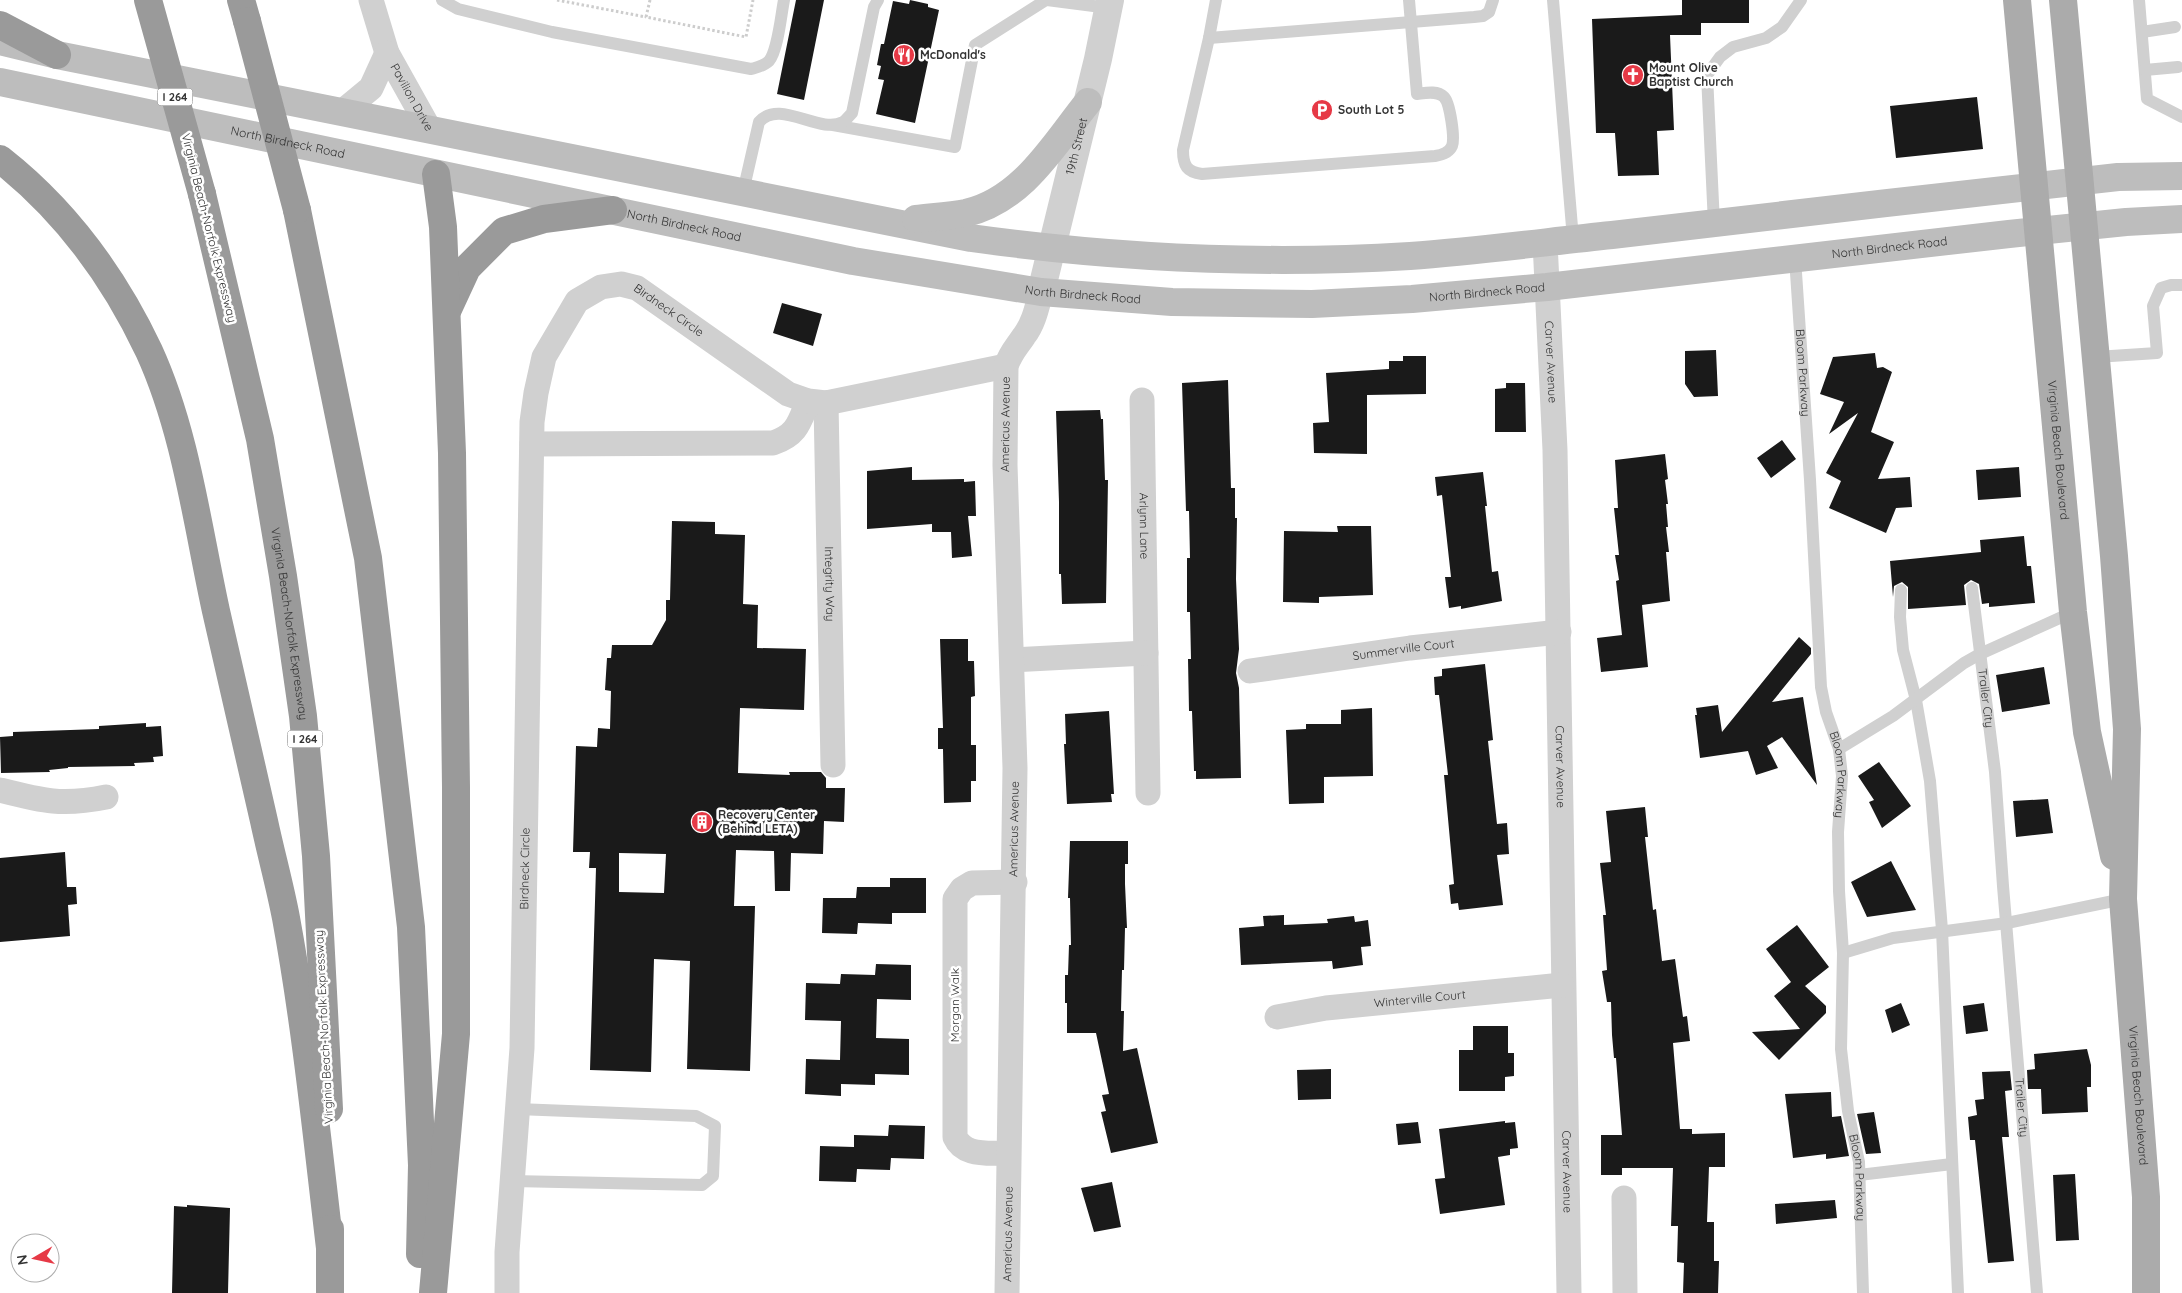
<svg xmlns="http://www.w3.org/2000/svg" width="2182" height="1293" font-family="Quicksand,sans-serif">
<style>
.building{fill:#1a1a1a;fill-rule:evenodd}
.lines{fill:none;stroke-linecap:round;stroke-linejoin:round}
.path{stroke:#cdcdcd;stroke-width:3;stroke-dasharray:2.5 2.5;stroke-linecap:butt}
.service{stroke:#d0d0d0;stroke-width:12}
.minor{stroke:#d0d0d0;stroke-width:25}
.tertiary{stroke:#d0d0d0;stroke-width:28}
.secondary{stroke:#bdbdbd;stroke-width:28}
.primary{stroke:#ababab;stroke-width:28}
.motorway{stroke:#9a9a9a;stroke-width:28}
.motorway-bridge{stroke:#9a9a9a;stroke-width:28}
.labels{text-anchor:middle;stroke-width:5;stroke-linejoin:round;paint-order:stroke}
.shield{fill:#fff;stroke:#707070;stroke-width:1}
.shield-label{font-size:11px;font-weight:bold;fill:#333}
.poi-label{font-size:12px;font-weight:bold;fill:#333;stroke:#fff;text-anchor:start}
.street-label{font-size:12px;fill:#333;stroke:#fff}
</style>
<rect width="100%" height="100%" fill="#fff"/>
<path class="building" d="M796,0H824L804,100L777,94Z
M910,0L928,4V7L939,10L915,123L876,114L884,80L878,79L881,66L877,65L881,44H884L893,1L909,4Z
M1682,0H1749V23H1701V35H1670L1674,130L1657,131L1659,175L1618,176L1615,133H1596L1592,19L1682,15Z
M1977,97L1983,149L1896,158L1890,106Z
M782,303L822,314L813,346L773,333Z
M1716,350L1718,396L1694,397L1685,384V351Z
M1875,353L1877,368L1883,367L1892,372L1871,432L1894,442L1878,479L1910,477L1912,507L1896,508L1886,533L1829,508L1841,481L1826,473L1858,413L1829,434L1844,402L1820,394L1833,357Z
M1403,356H1426V394L1367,395V454L1314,453L1313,423L1329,422L1326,373L1389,369V361H1403Z
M1228,380L1231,488H1235V518H1237L1236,579L1239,649L1236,673L1239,688L1241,778L1196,779V771H1194L1192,711H1189L1188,659H1191L1190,612H1187V558H1190L1189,511H1186L1182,383Z
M1506,383H1525L1526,432H1495V389L1506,388Z
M1100,410L1101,419H1103L1105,480H1108L1106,603L1062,604L1061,574H1059V502L1056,411Z
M1782,440L1796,459L1771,478L1757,458Z
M1665,454L1668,479L1665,480L1668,504H1666L1668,527H1666L1669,552H1666L1670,601L1642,605L1648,667L1601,672L1597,638L1622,635L1616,581L1619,580L1615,555H1619L1614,508H1618L1615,460Z
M912,467V480L964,479V482L975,481L976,516H968L972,556L952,558L951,532H932V524L867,529V471Z
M2019,467L2021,497L1978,500L1976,470Z
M1483,472L1487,506H1485L1492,572L1498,571L1502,601L1461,609V606L1449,608L1445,577H1451L1442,495L1437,496L1435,477Z
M672,521L715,522V534L745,535L743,604L758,605L757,648L806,649L804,710L740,708L738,773L790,775L789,772H821L826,778V788H845L844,822L824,821L823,854L791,853L790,891H775L774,851L736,850L734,906H755L750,1071L687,1069L690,961L654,959L651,1072L590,1070L596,868H589L590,852H573L576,746L597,747L598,728L610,729L611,691L605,690L607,658H611L612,645H652L666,620V600H670ZM619,853L666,854L664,893L619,892Z
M1337,526H1371L1373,595L1319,597V603L1283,602L1284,531L1338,532Z
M2024,536L2027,566H2031L2035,603L1989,607V603L1982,604L1979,584L1971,580L1964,585L1966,605L1908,609V587L1902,582L1894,586L1893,597L1890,561L1981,552L1980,540Z
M1799,637L1811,648V654L1772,702L1803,697L1817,785L1782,737L1767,746L1778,768L1756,775L1748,751L1700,758L1695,715H1697L1696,708L1718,705L1722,732Z
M940,639H968V661H974L975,696L971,697V745H976V781H971V802L944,803L943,749H938V728H943Z
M1485,664L1493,740L1488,741L1497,824L1507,823L1509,854L1497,855L1503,905L1459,910L1458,903L1451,904L1449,885L1454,884L1444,775H1448L1439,695H1435L1434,677L1442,676V669Z
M2044,667L2050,704L2002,712L1996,675Z
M1372,708L1373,776L1324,777V803L1289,804L1286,730L1306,729V724H1341V710Z
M1109,711L1114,794H1111L1112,802L1067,804L1064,744H1066L1065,714Z
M146,723V727L161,726L163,756L153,757L154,762L134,763L135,766L68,767V768L49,770L50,772L1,773L0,737L13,736V732L99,729V726Z
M1879,762L1911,806L1882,828L1869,802L1874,800L1858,776Z
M2048,799L2053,833L2016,837L2013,801Z
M1645,807L1648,837H1645L1653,910L1656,909L1662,961L1675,959L1683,1017L1687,1016L1690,1041L1673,1043L1680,1129H1692V1134L1725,1133V1167H1709L1707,1222H1714V1261H1719L1718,1293H1683L1684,1263L1677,1262L1678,1226H1671L1673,1168H1622V1175H1601V1135H1622L1616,1058H1614L1612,1035L1611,1002H1607L1602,971L1607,970L1603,915H1606L1600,863L1611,862L1606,811Z
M1070,841H1128V864H1125V884L1127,928H1125L1124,970H1122L1121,1011H1124L1123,1051L1137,1048L1158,1143L1111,1153L1101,1112L1106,1111L1102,1095L1109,1094L1096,1033H1067V1003H1065V975H1068L1069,945H1071L1070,898H1068Z
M65,852L67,887H76L77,904L68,905L70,936L0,942V858Z
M1891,861L1916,910L1867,917L1851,882Z
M890,878H926V913H892V924L858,923L857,934L822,933L823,898H856L857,887H890Z
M1284,915V925L1328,923L1327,919L1354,916L1355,922L1368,920L1371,946L1361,947L1363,965L1333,969L1332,961L1241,965L1239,928L1264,926L1263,916Z
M1797,925L1829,967L1805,986L1826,1006V1013L1779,1060L1752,1032L1800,1029L1774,996L1791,982L1766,949Z
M876,964L911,965V1000L877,999L876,1038L909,1039V1075L875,1074V1085L841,1084V1096L805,1094L806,1059L840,1060L841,1021L805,1020L806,983L840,984L841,974L875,975Z
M1901,1003L1910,1025L1892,1033L1885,1010Z
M1984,1003L1988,1031L1966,1034L1963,1006Z
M1473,1026H1508V1053H1514V1076L1505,1077V1091H1459V1050H1473Z
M2087,1049L2091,1065V1087H2087L2088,1112L2042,1114L2041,1089H2028L2027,1070L2035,1069L2034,1054Z
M1331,1069V1099L1298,1100L1297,1070Z
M2010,1071L2012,1090L2005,1091L2009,1137H2002L2014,1261L1988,1263L1975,1140H1970L1968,1117L1977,1115L1975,1100L1984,1099L1982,1072Z
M1831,1092L1832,1117L1841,1116L1849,1156L1826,1159V1154L1793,1158L1785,1094Z
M1874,1112L1881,1153L1866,1154L1857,1114Z
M1505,1121V1123L1515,1122L1518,1148L1510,1149V1155L1498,1157L1505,1205L1440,1214L1435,1179L1445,1178L1439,1129Z
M1418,1122L1421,1143L1398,1145L1396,1124Z
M889,1125L925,1126L924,1159L891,1158L890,1170L857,1169L856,1182L819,1181L820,1146L854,1147V1135L888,1136Z
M2075,1174L2079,1240L2056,1241L2053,1175Z
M1112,1182L1121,1227L1094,1232L1081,1188Z
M1835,1200L1837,1218L1776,1224L1775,1204Z
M187,1205L230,1208L228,1293H172L174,1206L187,1207Z"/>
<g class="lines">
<path class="path" d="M557,0L646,17
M650,0L646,17L746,37L753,0"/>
<g class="service">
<path d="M442,0L458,9L552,32L751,69C758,67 764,66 769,61C778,50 781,15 784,0"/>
<path d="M1047,0L1109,8"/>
<path d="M1216,0L1209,38L1183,150C1183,166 1187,172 1202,174L1435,156C1442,155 1449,153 1452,146C1455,138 1450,103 1444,97C1437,90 1425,93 1417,94L1409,0"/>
<path d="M1553,0L1573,239"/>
<path d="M2139,0L2147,99L2182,117"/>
<path d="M2142,32L2175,27"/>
<path d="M1209,38L1474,17L1483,16L1489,12L1493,0"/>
<path d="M2145,70L2178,67"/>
<path d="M833,125L955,147L975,45L1046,0"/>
<path d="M743,192L759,122C780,98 819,135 843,122C846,120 849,116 852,113L874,7L878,0"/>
<path d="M1714,224L1707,75L1720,57L1733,47L1766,38L1782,27L1801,0"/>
<path id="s1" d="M1795,258L1810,480L1821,687L1826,712L1839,749L1842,776L1838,832L1839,891L1843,953L1841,1049L1848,1111L1859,1162L1863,1293"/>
<path d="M2096,357L2157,353L2153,306L2161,288L2171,285H2182"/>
<path id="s2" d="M1972,588L1995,772L2003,886L2037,1293"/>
<path d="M1901,590L1900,617L1903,650L1916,700L1930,781L1942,930L1958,1293"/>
<path d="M1839,749L1893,716L1964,663L1980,654L2073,612"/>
<path d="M1843,953L1893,938L2007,923L2123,899"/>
<path d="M1859,1175L1952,1164"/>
<path d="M512,1181L702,1185L713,1176L715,1126L696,1116L517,1109"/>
</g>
<g class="minor">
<path id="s3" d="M371,0L387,53L430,130"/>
<path d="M342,112L371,88L387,53"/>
<path id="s4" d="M1545,242L1555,450L1569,1293"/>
<path id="s5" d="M1142,400L1148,793"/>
<path id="s6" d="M826,403L833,765"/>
<path d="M532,444L773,443C797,435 799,423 808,401"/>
<path d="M1013,660L1146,653"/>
<path id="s7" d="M1250,671L1410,648L1559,632"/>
<path d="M0,790C43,801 62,806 106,797"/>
<path id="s8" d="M1277,1017L1326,1008L1562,985"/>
<path d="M1008,1154C989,1152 964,1157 955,1137V899L962,889L972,883L1015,882"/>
<path d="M1624,1198L1625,1293"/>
<path id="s9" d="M507,1293V1252L522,1048L532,422L536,393L544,357L577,301L601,287L621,284L637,288L788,394L808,401L826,403L1006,366"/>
<path id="s10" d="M1007,1293L1015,768L1005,465L1006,366C1011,352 1016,348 1024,336C1034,323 1037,307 1041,292"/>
</g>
<path class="tertiary" id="s11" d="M1041,292L1098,59L1110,0"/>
<g class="secondary">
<path d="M0,41L57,55L971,238C1116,258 1264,265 1410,256C1477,251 1545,242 1612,235C1781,216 1949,195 2118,177L2182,176"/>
<path id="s12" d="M0,82L853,261L1041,292L1172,302L1312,304L1412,299L1547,287L2009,234L2126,222L2182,219"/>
<path d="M916,219C933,217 950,216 966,213C1023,200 1054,144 1088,102"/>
</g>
<g class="primary">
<path id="s13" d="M2017,0L2073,612L2087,732L2114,856"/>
<path id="s14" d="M2063,0L2114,556L2127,729L2123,899L2146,1197V1293"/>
</g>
<g class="motorway">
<path d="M241,0L247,21"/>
<path d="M0,25L57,55"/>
<path d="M0,159C65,210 114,277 149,351C186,432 197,524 216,611C232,681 248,751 264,821C271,854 280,886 286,918C306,1027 317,1138 330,1248"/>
<path id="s15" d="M202,194L260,439L283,576L303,716L316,856L329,1109"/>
<path d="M297,210L368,558L411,927L422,1165L420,1254"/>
<path d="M448,309L467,268L504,231L544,219L613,210"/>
<path d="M330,1293V1229"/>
<path d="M433,1293L456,1034V788L452,453L443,227L436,174"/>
</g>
<path class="motorway-bridge" d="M148,0L202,194
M247,21L297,210"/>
</g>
<defs>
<g id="restaurant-disc" transform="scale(1.125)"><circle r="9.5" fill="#e63946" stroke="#fff"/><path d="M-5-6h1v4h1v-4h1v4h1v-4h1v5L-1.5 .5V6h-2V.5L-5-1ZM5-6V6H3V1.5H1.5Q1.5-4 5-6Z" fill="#fff"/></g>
<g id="church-disc" transform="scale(1.125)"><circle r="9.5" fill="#e63946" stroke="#fff"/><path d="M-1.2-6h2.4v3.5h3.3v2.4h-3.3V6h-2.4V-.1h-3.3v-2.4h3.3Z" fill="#fff"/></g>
<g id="parking-disc" transform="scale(1.125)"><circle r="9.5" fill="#e63946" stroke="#fff"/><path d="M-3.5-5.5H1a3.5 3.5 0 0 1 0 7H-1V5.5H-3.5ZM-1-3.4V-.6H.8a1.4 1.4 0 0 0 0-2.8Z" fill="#fff"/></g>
<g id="building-disc" transform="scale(1.125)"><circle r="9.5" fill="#e63946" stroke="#fff"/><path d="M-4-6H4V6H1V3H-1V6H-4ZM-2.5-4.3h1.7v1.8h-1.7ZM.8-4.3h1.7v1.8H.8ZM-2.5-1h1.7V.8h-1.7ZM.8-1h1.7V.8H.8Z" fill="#fff"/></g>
</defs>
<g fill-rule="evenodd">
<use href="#restaurant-disc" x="904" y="55"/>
<use href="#church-disc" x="1633" y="75"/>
<use href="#parking-disc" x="1322" y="110"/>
<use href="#building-disc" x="702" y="822"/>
</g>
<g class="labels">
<g class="shield">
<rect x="157.5" y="88.5" width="35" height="17" rx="4"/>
<rect x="287.5" y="730.5" width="35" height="17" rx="4"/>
</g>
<g class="shield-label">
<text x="175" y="101">I 264</text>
<text x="305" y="743">I 264</text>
</g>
<g class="poi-label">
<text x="920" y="59">McDonald's</text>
<text x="1649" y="72">Mount Olive<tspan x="1649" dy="14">Baptist Church</tspan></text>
<text x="1338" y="114">South Lot 5</text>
<text x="718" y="819">Recovery Center<tspan x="718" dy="14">(Behind LETA)</tspan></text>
</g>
<g class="street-label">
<text dy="4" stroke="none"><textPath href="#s3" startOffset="106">Pavilion Drive</textPath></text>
<text dy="4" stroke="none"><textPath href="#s12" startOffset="294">North Birdneck Road</textPath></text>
<text dy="4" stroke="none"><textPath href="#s11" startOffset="150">19th Street</textPath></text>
<text dy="4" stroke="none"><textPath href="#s12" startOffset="699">North Birdneck Road</textPath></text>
<text transform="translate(209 228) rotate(76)" y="4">Virginia Beach-Norfolk Expressway</text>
<text dy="4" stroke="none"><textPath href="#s12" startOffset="1914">North Birdneck Road</textPath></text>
<text dy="4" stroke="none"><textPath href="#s12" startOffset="1509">North Birdneck Road</textPath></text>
<text dy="4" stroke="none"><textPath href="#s12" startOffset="1104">North Birdneck Road</textPath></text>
<text dy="4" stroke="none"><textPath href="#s9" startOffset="1106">Birdneck Circle</textPath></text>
<text dy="4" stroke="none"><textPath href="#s4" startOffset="120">Carver Avenue</textPath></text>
<text dy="4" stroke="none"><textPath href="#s1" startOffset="115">Bloom Parkway</textPath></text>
<text dy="4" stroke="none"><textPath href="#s10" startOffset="869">Americus Avenue</textPath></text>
<text dy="4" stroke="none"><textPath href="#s13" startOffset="452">Virginia Beach Boulevard</textPath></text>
<text dy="4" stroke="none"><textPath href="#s5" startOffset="126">Arlynn Lane</textPath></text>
<text dy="4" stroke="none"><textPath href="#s6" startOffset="181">Integrity Way</textPath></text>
<text dy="4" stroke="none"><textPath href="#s15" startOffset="439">Virginia Beach-Norfolk Expressway</textPath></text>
<text dy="4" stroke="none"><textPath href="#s7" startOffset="155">Summerville Court</textPath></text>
<text dy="4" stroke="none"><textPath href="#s2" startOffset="111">Trailer City</textPath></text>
<text dy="4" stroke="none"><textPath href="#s4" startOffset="525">Carver Avenue</textPath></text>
<text dy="4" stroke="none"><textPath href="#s1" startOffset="520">Bloom Parkway</textPath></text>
<text dy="4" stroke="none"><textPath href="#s10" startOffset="464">Americus Avenue</textPath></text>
<text dy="4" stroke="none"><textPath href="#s9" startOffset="425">Birdneck Circle</textPath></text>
<text dy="4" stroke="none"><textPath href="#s8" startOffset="144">Winterville Court</textPath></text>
<text transform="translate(955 1005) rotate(-90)" y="4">Morgan Walk</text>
<text transform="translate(324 1027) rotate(-93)" y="4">Virginia Beach-Norfolk Expressway</text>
<text dy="4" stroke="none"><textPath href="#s14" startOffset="1099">Virginia Beach Boulevard</textPath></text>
<text dy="4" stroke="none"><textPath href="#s2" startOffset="522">Trailer City</textPath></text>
<text dy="4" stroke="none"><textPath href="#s4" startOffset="930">Carver Avenue</textPath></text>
<text dy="4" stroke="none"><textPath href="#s1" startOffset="925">Bloom Parkway</textPath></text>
<text dy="4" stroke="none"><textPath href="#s10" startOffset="59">Americus Avenue</textPath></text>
</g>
</g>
<g transform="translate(35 1258) rotate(261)"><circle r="24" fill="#ffffff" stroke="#adadad"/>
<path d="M0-4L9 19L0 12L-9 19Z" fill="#e63946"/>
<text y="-8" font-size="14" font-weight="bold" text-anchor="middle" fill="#333333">N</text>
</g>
</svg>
